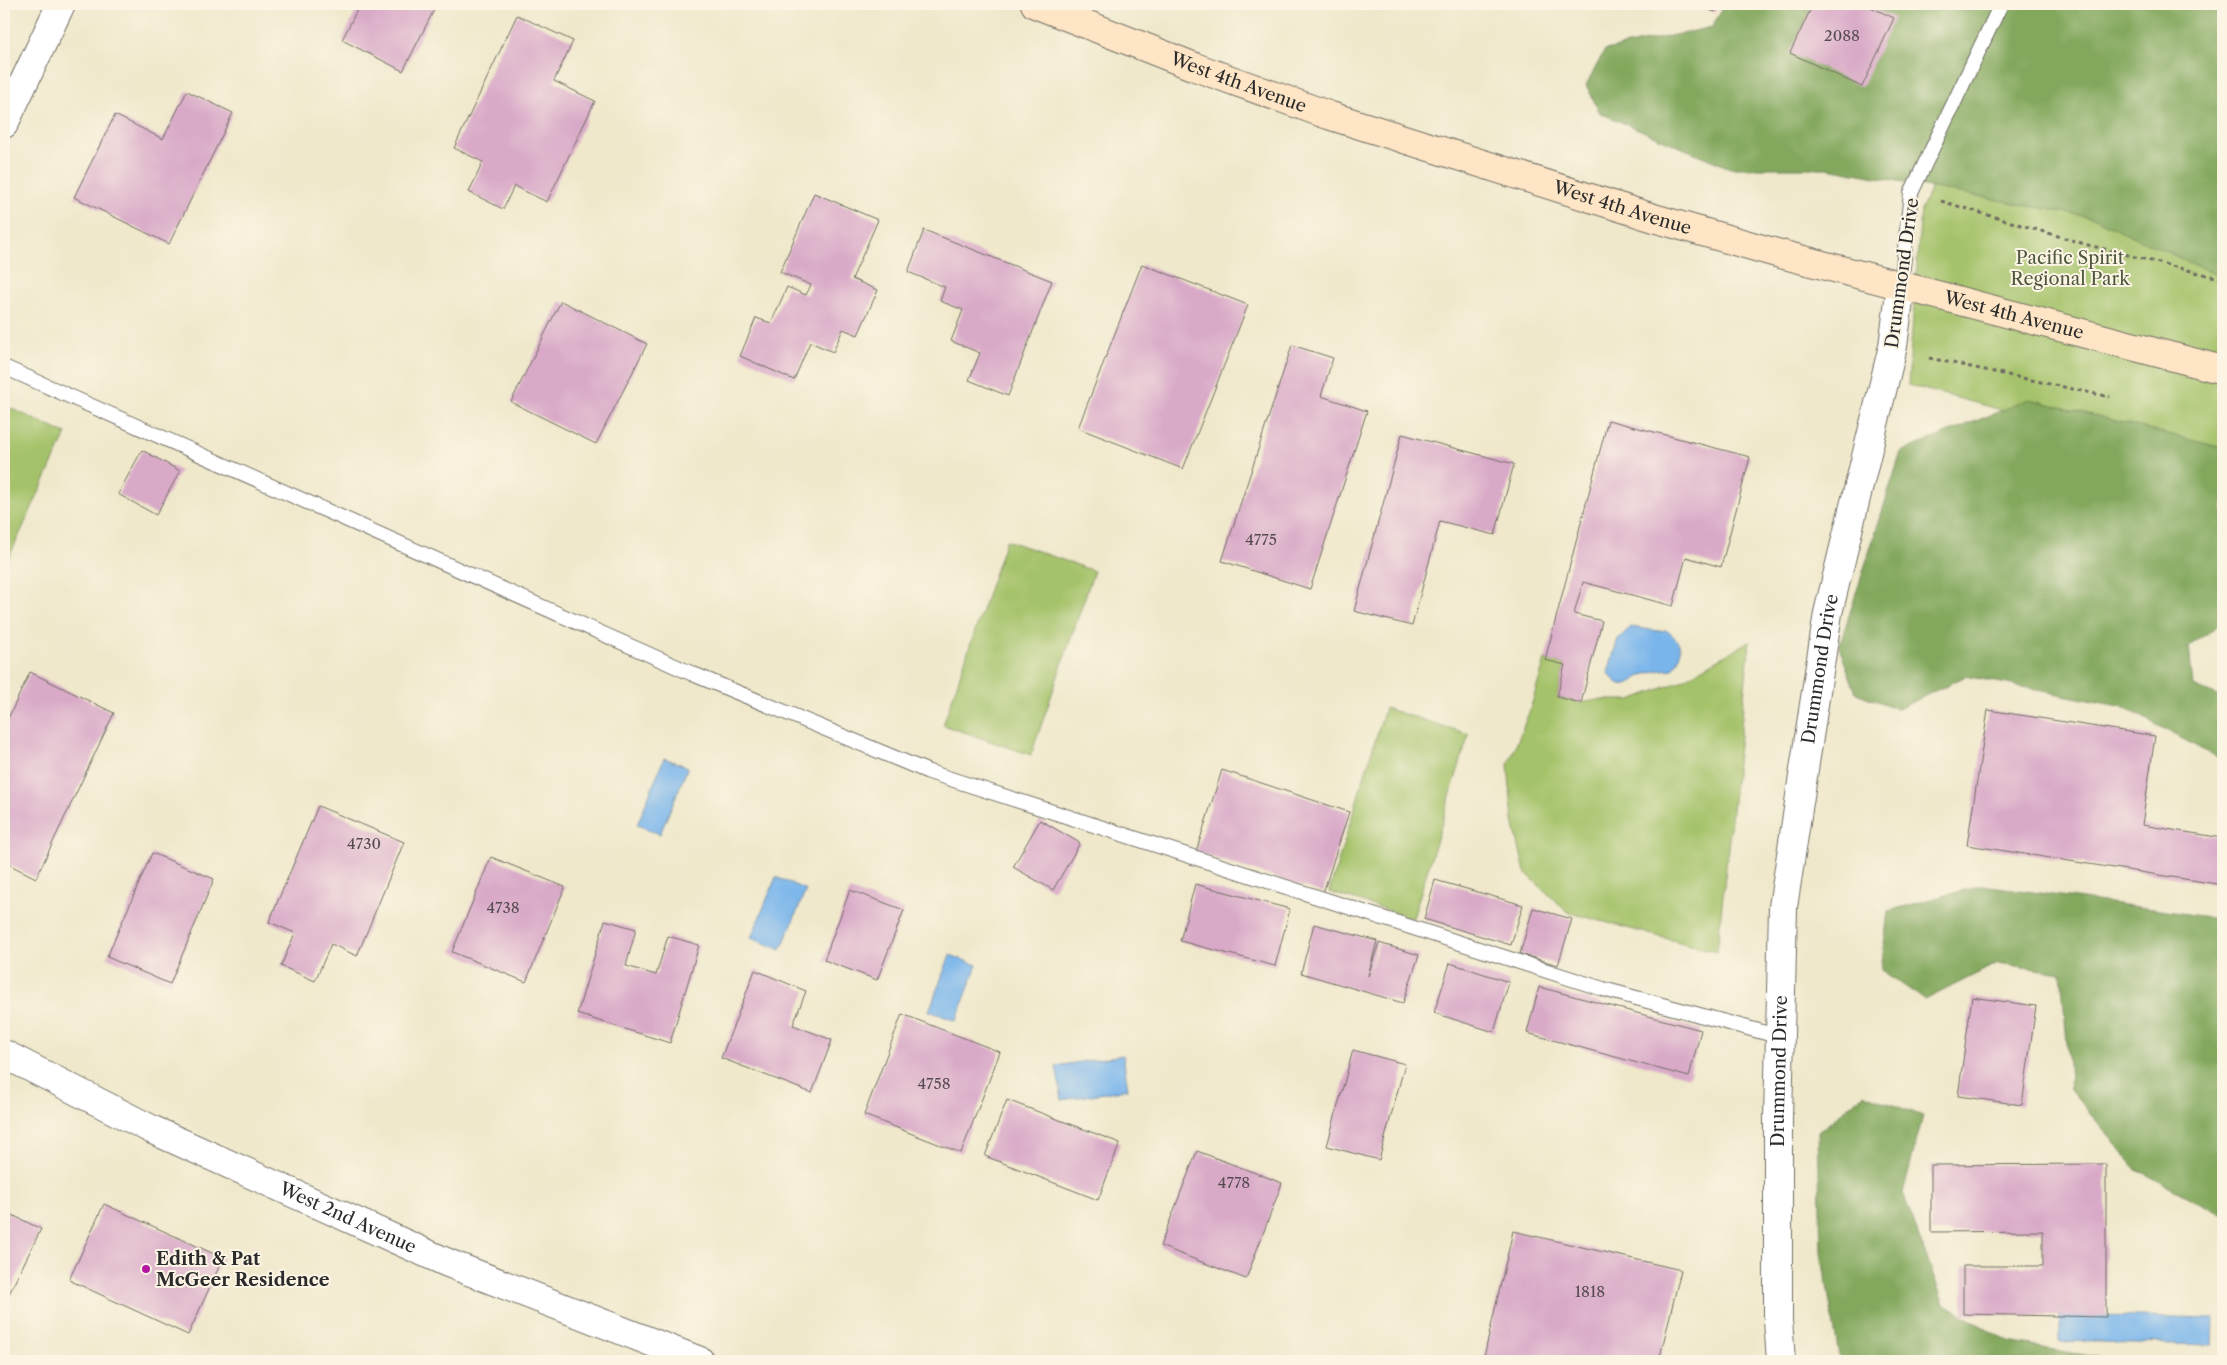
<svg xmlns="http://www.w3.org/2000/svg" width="2227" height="1365" font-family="'Libre Caslon Text',serif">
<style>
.green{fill:#a4c269;stroke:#68764a}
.forest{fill:#83a85d;stroke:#576a44}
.water{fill:#79b5eb;stroke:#52708b}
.building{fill:#d9aac8}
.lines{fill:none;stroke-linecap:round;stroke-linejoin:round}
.service-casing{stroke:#706d63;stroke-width:16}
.minor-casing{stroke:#706d63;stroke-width:30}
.secondary-casing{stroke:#706d63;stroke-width:30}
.path{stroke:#706d63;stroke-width:3;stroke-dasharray:4 4;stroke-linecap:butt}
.service{stroke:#fff;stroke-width:14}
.minor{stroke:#fff;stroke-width:28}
.secondary{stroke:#fde5c5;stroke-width:28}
.poi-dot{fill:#b5179e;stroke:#fcf5e5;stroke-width:2}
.labels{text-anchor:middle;stroke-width:4;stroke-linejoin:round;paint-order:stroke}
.number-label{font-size:15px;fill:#564b52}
.street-label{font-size:18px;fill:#2b2b2b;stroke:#fcf5e5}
.park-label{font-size:18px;fill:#4f583e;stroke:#fcf5e5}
.poi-label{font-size:18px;font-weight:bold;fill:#2b2b2b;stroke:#fcf5e5;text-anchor:start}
</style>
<rect width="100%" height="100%" fill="#fcf5e5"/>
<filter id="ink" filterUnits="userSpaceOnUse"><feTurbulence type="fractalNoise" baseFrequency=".02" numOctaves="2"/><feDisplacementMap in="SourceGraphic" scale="10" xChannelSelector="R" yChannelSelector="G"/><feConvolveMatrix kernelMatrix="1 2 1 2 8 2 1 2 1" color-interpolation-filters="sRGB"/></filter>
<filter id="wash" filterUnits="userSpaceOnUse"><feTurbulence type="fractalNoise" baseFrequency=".0096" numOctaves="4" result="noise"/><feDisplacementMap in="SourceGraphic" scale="20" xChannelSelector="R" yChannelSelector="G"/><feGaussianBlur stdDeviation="1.12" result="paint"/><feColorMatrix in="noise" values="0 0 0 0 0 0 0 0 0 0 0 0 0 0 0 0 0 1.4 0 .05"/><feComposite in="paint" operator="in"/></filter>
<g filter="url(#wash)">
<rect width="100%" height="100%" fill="#efe8cb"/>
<path class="green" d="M2019,4H2223V469L1908,385L1921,209Z
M4,405L66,434L4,568Z
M1006,540L1094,571L1031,755L943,725Z
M1750,641L1717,952L1567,912L1525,872L1513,821L1508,765L1530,710L1545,660L1565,665L1557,697L1581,703L1597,700H1631L1679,682Z
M1385,708L1469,734L1413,918L1329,892Z"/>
<path class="forest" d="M1725,4H2223V278L2094,218L1828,168H1730L1600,113L1586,85L1605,50L1712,27Z
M2029,399L2223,448V623L2189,646L2193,686L2223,698V761L2124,707L1966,676L1898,709L1856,693L1839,647L1901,452Z
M1983,885L2223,919V1215L2136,1169L2071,1090L2061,973L1998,963L1925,1000L1881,970L1888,911Z
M1864,1094L1923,1116L1903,1193L1944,1304L2009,1342L2118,1361H1840L1821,1252L1818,1132Z"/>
<path class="water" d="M1631,627L1658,631L1666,630C1683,643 1684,651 1673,669C1665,670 1656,670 1649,673C1632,677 1624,697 1608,672L1618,639Z
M664,758L688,767L660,834L637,825Z
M776,877L806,890L781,950L751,938Z
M950,955L977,965L956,1021L929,1011Z
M1123,1055L1128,1089L1062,1100L1056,1066Z
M2060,1315L2214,1319L2213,1345L2060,1341Z"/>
<g id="blocks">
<path class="building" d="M360,4H432L436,6L403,71L342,40Z
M1694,4H1718L1715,12Z
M1813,4H1864L1894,18L1862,87L1790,53Z
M517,15L573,41L554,81L595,101L547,202L514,186L503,209L469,192L483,162L454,148Z
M187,91L233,113L169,244L74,197L115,115L163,139Z
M814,193L878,220L852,279L878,290L858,335L843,329L833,352L810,342L794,380L740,356L756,318L771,323L787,287L806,295L811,285L780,272Z
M924,230L1052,281L1008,396L969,380L980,353L951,341L963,310L940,301L945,287L908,272Z
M1142,264L1248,305L1183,469L1078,428Z
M561,301L647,344L596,444L511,402Z
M1292,345L1333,358L1321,396L1367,411L1310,589L1222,561Z
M1608,420L1750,457L1721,567L1686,557L1673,606L1583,582L1574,614L1602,621L1581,703L1557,697L1565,665L1545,660Z
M1402,434L1514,464L1495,535L1440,521L1412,626L1354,611Z
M142,450L180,471L156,515L118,494Z
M30,672L114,713L36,878L4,862V727Z
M1988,710L2155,736L2142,825L2223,838V885L1967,845Z
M1222,770L1349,812L1323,893L1196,852Z
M318,806L404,842L357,956L331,944L315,981L281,966L295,933L269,922Z
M1040,820L1080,843L1053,890L1013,867Z
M152,853L214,879L170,984L107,957Z
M491,857L565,887L526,982L452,952Z
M1435,880L1523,905L1511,945L1424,919Z
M1195,884L1290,909L1275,966L1180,941Z
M850,890L904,910L877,980L824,960Z
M1533,908L1572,919L1558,965L1520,954Z
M605,920L636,929L626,966L656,975L668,936L699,945L670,1043L577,1014Z
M1314,924L1377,941L1368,976L1379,943L1419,955L1403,1003L1301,973Z
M1450,963L1509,982L1494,1032L1434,1013Z
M755,970L806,991L793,1025L832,1040L812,1093L721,1058Z
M1539,987L1701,1030L1689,1077L1527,1033Z
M1972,997L2036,1006L2022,1105L1958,1096Z
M902,1014L1000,1052L961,1153L864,1115Z
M1353,1050L1405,1064L1379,1160L1327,1146Z
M1007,1100L1120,1143L1098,1200L985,1156Z
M1197,1151L1282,1183L1246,1279L1160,1246Z
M2106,1164V1317L1963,1314V1266H2043V1231L1931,1232V1165Z
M104,1204L223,1258L188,1335L69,1280Z
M4,1211L41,1229L4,1304Z
M1513,1231L1681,1270L1659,1361H1483Z"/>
</g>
</g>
<g filter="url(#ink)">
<use href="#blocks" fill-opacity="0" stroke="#706d63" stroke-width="1"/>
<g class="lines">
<g class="service-casing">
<path id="service" d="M1901,285L1911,193L2001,4
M4,367L693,674L929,772L1603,989L1781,1037"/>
</g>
<g class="minor-casing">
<g id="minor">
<path d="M4,124L61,4"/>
<path id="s1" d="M4,1054L153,1130L448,1263L700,1361"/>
<path id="s2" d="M1781,1361L1778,1320V1119L1783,907L1828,613L1893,346L1901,285"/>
</g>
</g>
<g class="secondary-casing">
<g id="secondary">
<path id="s3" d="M1035,4L1195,67L1328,115L1657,219L1773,252L2223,370"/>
</g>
</g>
<path class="path" d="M1941,201L2088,245L2223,279
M1929,358L2110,397"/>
<use href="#service" class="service"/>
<use href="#minor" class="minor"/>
<use href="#secondary" class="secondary"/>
</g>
</g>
<circle class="poi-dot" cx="146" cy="1269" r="5"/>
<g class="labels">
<g class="number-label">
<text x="1842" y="41">2088</text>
<text x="1261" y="545">4775</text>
<text x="364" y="849">4730</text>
<text x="503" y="913">4738</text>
<text x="934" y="1089">4758</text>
<text x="1234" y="1188">4778</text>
<text x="1590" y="1297">1818</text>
</g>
<g class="street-label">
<text dy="6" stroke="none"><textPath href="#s3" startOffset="218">West 4th Avenue</textPath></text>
<text dy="6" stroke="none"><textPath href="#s3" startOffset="622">West 4th Avenue</textPath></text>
<text transform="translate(1902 273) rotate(-82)" y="6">Drummond Drive</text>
<text dy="6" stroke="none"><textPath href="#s3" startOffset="1028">West 4th Avenue</textPath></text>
<text dy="6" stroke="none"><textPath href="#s2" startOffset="695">Drummond Drive</textPath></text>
<text dy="6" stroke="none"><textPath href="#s2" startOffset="290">Drummond Drive</textPath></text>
<text dy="6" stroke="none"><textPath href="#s1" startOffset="381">West 2nd Avenue</textPath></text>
</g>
<g class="park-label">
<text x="2070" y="264">Pacific Spirit<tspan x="2070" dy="21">Regional Park</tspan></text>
</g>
<g class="poi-label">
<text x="156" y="1265">Edith &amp; Pat<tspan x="156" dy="21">McGeer Residence</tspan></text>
</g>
</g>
<rect width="2227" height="1365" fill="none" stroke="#fcf5e5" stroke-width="20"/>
</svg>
